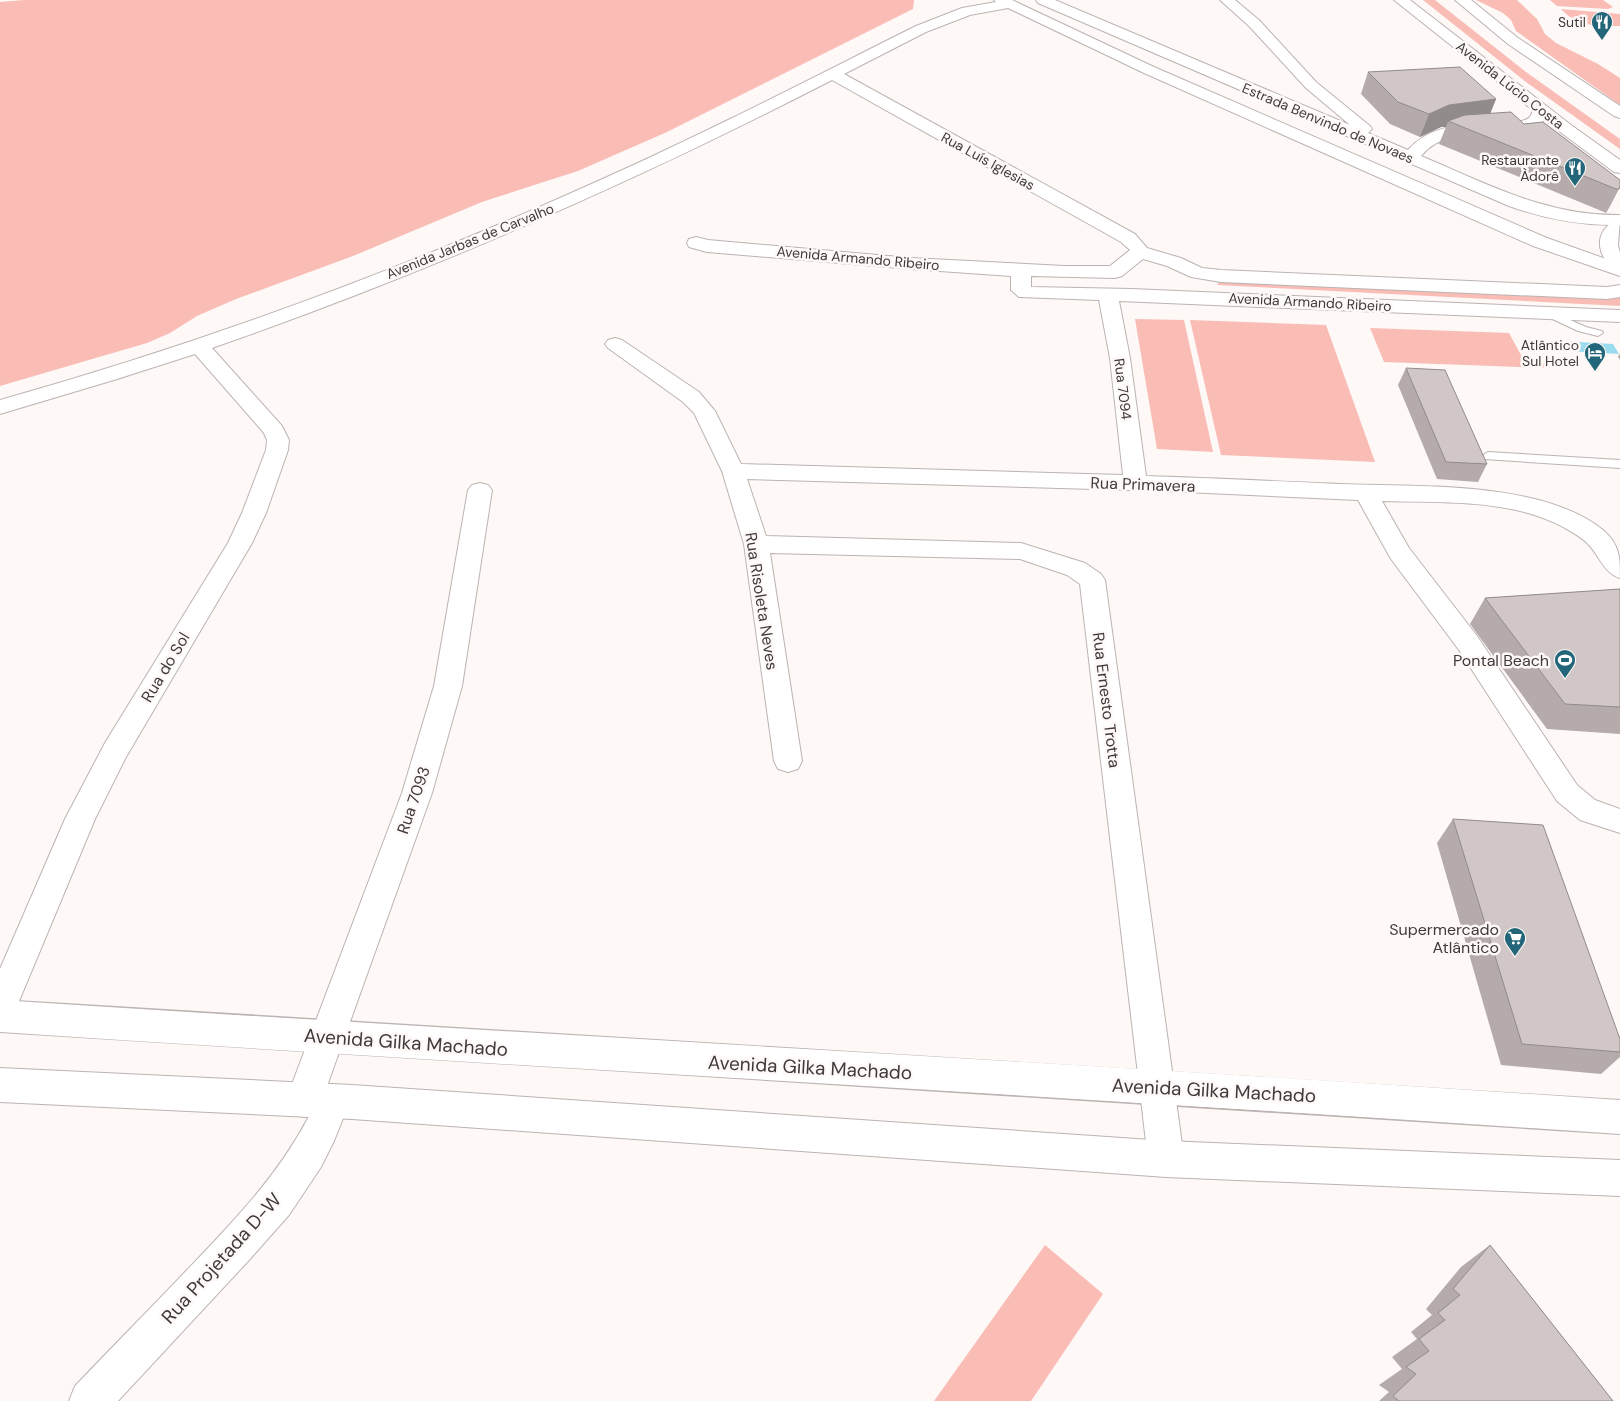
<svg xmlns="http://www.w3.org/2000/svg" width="1620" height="1401" font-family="'DM Sans',sans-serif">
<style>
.green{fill:#fabdb6}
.water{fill:#9adbf0}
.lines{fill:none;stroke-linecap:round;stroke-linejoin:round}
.service-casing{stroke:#bcb3b2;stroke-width:2}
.minor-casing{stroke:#bcb3b2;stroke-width:2}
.tertiary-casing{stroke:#bcb3b2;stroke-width:2}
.secondary-casing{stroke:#bcb3b2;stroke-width:2}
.service{fill:#fff;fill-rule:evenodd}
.minor{fill:#fff;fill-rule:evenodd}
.tertiary{fill:#fff;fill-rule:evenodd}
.secondary{fill:#fff;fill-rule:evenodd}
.wall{fill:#b4abaa}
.shaded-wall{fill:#928b8b}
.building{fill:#d1c7c6;stroke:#928b8b}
.labels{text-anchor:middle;stroke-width:5;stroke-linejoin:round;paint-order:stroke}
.far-poi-label{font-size:14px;fill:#3f3b3b;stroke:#fef8f7;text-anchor:end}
.far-street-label{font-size:14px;fill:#3f3b3b;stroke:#fef8f7}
.street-label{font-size:16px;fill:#3f3b3b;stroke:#fef8f7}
.poi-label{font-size:16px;fill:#3f3b3b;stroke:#fef8f7;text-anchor:end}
.near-street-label{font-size:19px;fill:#3f3b3b;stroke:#fef8f7}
</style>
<rect width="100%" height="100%" fill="#fef8f7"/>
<path class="green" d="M24,0H914L913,9L667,132L578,171L482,202L353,256L236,299L197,316L170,333L147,343L0,386V2Z
M1423,0H1435L1526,72L1620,139V149L1526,82Z
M1476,0H1517L1537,19L1545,34L1556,43L1598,64L1620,78V105L1516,31L1511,20L1503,13Z
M1550,0H1603L1613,7L1608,9L1557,6Z
M1561,9L1620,14V26C1597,26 1577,27 1561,9Z
M1222,279L1620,297V306L1217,285Z
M1135,319L1184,320L1213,452L1157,449Z
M1190,320L1326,325L1375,462L1221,455Z
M1370,328L1509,333L1526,364H1548L1550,368L1384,362Z
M1045,1245L1103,1294L1031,1401H934Z"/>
<path class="water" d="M1561,341L1613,344L1619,354L1567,351Z"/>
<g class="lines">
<g class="service-casing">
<path id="service" d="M1548,310L1586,327L1602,331L1603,333L1598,336L1578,331L1544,315L1543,313Z
M1488,452L1620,460V468L1484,459L1482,456Z"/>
</g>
<g class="minor-casing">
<path id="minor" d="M994,0H1012L1154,67L1547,238L1620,264V276L1533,246L1144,73L1008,8L970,15L926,32L844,74L1135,234L1147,248L1181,258L1202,268L1221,270L1607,287L1620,285V297L1607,299L1221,282L1191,277L1167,266L1143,259L1122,276L1115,278L1031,276V287L1131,289L1620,310V322L1119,301L1130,358L1146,476C1210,478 1274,481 1339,484C1416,487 1541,480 1603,530C1620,545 1620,557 1620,578C1603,573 1599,554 1587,543C1581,537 1572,532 1565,528C1510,498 1443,503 1382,501L1409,548L1477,636L1577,785L1595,800L1620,809V833L1580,820L1557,801L1459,650L1391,559L1358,500L1163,491L747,479L766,536L1021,543L1085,563L1101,574L1105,580L1184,1159L1179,1172L1166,1177L1153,1172L1148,1159L1080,584L1067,575L1020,559L770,553L802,761L798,769L788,772L778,769L774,761L744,544L722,471L694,413L683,402L608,348L605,344L608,340L615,338L622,340L699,392L715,411L741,464L1123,475L1110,358L1099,300L1019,297L1011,290V276L911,269L707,252L689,247L687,243L689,239L696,237L708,240L911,258L1064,266H1110L1130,250L1121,242L832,80C632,183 425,274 212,348L282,426L289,440L288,450L266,513L252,543L126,757L95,819L12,1018L0,1022V969L65,819L105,743L228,543L242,513L266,450L267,440L264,433L195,354L117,379L0,414V400C207,342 411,266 607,177C712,130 814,77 916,26L962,8L996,2Z
M1036,0H1055L1350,125L1306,88L1249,26L1220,0H1235L1259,20L1316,82L1370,126L1372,129L1368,133L1408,150C1433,121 1472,125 1507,123C1514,122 1525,122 1530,117C1532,114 1533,110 1535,107H1547L1549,110C1547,114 1545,120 1541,124C1537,128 1529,129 1523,130C1489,138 1447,125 1421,156C1488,184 1546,216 1620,215V225C1581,226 1545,219 1509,206L1038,3Z
M480,483L488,485L492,490L462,686L432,793L327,1086L332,1084L345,1089L350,1101L334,1141L321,1167L289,1215L250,1259L118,1401H69L75,1386C112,1347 150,1309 187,1270C232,1223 277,1177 308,1118L309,1115L304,1117L292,1112L286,1100L402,793L434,686L468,490L472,485Z"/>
</g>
<g class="tertiary-casing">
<path id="tertiary" d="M0,1000C540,1035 1080,1063 1620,1100V1134C1080,1097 540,1068 0,1032Z
M0,1068L352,1085L1166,1141L1620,1160V1196L1166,1177L352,1119L0,1102Z"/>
</g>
<g class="secondary-casing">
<path id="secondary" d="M1394,0H1410L1571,125L1620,160V173L1614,172L1559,131Z
M1455,0H1471L1518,38L1620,106V118L1614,116L1508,44Z
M1620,219L1618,245L1620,253V275L1613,273C1604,259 1594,245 1604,230C1609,224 1613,220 1620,219Z"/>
</g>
<use href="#service" class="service"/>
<use href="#minor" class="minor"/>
<use href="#tertiary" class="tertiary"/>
<use href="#secondary" class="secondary"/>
</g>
<path class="wall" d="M1368,72L1496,99L1490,113L1524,124L1620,187L1606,213L1604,212L1439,144L1446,127H1441L1420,137L1390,124L1361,94Z
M1620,353V360L1618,357Z
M1406,368L1487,464L1478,482L1437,479L1398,385Z
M1620,589V734L1547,729L1470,624L1485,598Z
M1453,819L1620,1039V1057L1601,1074L1501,1065L1437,843Z
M1490,1245L1613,1401H1379L1389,1392L1379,1385L1402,1369L1392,1357L1417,1339L1411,1332L1432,1315L1426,1309L1461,1267Z"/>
<path class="shaded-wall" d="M1496,99L1487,122L1448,121L1446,127H1441L1420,137L1429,114L1449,105Z
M1620,186L1610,206L1606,213Z"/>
<path class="building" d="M1460,67L1496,99L1449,105L1429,114L1398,102L1368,72Z
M1511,112L1524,124L1543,122L1620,180V186L1619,189H1616L1448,121L1465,115Z
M1406,368L1445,370L1487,464L1446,462Z
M1620,589V707L1565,704L1485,598Z
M1453,819L1543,825L1620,1039V1052L1522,1044Z
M1490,1245L1613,1401H1399L1393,1396L1416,1374L1406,1367L1429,1351L1419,1339L1445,1320L1438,1313L1460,1295L1453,1289Z"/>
<defs>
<g id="restaurant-pin" transform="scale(1.125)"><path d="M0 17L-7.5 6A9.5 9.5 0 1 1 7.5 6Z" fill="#246679" stroke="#fef8f7"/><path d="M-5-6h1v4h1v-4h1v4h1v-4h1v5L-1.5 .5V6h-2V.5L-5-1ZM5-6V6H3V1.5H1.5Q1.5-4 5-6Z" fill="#fff"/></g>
<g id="hotel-pin" transform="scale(1.125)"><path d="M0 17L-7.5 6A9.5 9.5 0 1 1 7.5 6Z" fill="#246679" stroke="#fef8f7"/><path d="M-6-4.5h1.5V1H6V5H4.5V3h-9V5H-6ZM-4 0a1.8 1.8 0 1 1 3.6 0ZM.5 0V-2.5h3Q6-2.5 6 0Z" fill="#fff"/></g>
<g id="stadium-pin" transform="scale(1.125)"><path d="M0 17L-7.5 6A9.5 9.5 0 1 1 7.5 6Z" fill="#246679" stroke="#fef8f7"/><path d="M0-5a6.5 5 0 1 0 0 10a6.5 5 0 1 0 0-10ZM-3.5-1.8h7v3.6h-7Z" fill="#fff"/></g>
<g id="supermarket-pin" transform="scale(1.125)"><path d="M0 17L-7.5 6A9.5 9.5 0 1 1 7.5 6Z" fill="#246679" stroke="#fef8f7"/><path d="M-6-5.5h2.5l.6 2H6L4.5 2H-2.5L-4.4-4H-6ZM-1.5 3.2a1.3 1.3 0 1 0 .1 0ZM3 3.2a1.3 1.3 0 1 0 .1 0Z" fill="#fff"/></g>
</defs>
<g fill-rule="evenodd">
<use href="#restaurant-pin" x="1602" y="22"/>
<use href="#restaurant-pin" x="1575" y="168"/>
<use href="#hotel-pin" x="1595" y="353"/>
<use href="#stadium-pin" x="1565" y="660"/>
<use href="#supermarket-pin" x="1515" y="938"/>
</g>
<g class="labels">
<g class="far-poi-label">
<text x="1586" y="27">Sutil</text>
<text x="1559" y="165">Restaurante<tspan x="1559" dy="16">Àdorê</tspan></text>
<text x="1579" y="350">Atlântico<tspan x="1579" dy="16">Sul Hotel</tspan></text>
</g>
<g class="far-street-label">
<text transform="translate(1510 85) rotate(38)" y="5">Avenida Lúcio Costa</text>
<text transform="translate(1328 123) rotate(23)" y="5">Estrada Benvindo de Novaes</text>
<text transform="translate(988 161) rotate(29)" y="5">Rua Luís Iglesias</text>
<text transform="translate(470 241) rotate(-22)" y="5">Avenida Jarbas de Carvalho</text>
<text transform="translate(858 258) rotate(5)" y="5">Avenida Armando Ribeiro</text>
<text transform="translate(1310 302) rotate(3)" y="5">Avenida Armando Ribeiro</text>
<text transform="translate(1123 389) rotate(83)" y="5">Rua 7094</text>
</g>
<g class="street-label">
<text transform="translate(1143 484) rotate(2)" y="6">Rua Primavera</text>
<text transform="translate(762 601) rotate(81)" y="6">Rua Risoleta Neves</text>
<text transform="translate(165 667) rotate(-59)" y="6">Rua do Sol</text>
<text transform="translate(1107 700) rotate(83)" y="6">Rua Ernesto Trotta</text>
<text transform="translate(413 800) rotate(-71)" y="6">Rua 7093</text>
</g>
<g class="poi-label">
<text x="1549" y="666">Pontal Beach</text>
<text x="1499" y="935">Supermercado<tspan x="1499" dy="18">Atlântico</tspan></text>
</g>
<g class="near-street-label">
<text transform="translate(406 1042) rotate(4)" y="7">Avenida Gilka Machado</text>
<text transform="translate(810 1067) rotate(3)" y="7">Avenida Gilka Machado</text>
<text transform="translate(1214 1090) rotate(3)" y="7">Avenida Gilka Machado</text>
<text transform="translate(221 1258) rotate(-48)" y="7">Rua Projetada D-W</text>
</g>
</g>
</svg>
